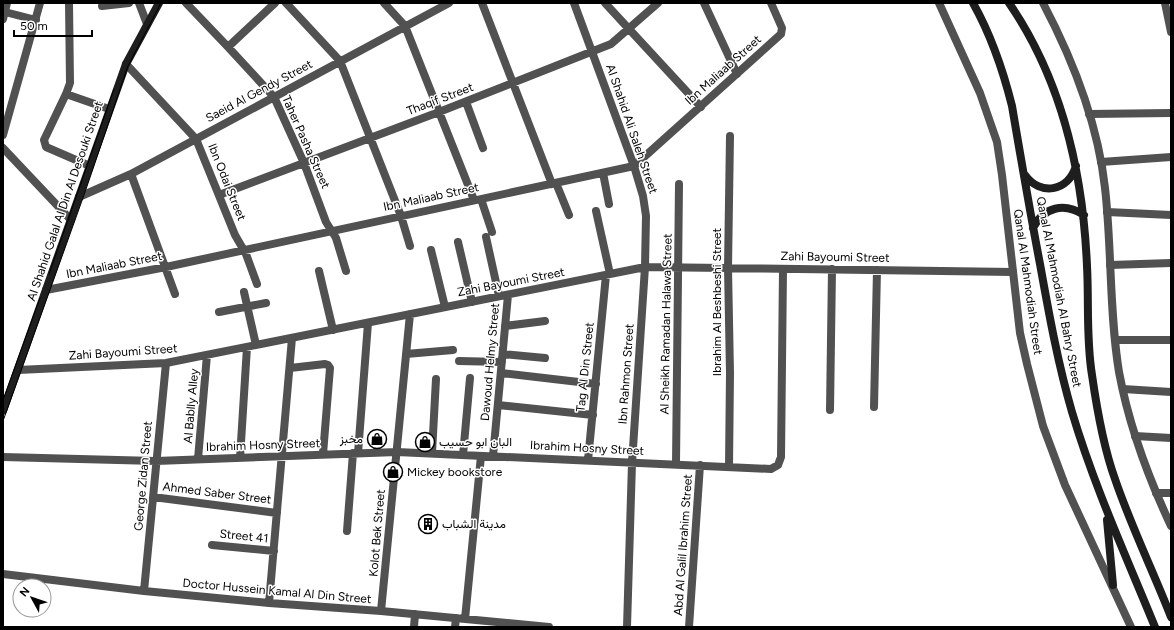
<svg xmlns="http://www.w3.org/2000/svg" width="1174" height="630" font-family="Figtree,Vazirmatn,sans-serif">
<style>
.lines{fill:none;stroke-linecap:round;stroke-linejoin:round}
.minor{stroke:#515151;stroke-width:8}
.tertiary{stroke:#515151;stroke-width:8}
.secondary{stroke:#1e1e1e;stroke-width:8}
.tram{stroke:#000;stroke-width:1}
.labels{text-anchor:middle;stroke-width:3;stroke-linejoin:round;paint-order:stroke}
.street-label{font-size:12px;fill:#000;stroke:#fff}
.poi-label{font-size:12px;fill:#000;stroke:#fff;text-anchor:start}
</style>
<rect width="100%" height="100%" fill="#fff"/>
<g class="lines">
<path class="minor" d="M69,3L70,83L66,94L44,140L46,147L90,166
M139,3L147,24
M186,3L228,47L274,97L304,163L326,222L336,238L346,271
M286,3L340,61L401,216L410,246
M384,3L405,26L474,200
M482,3L552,184
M574,3L634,166L643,196L646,216L645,267L632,463L627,627
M605,3L701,107
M704,3L737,74
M1165,3L1171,32
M102,6L129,3
M5,12L36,20
M3,19L7,3
M228,47L275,3
M126,64L196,139L235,235L246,254L257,284
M66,94L109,109
M466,102L483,148
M1089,114L1171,113
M3,135L40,3
M3,148L71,220
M1101,162L1171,157
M603,173L609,204
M131,174L175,294
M556,183L569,215
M219,195L439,112L611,44L658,3
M79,197L131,174L449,3
M481,199L492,232
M596,211L610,274
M1107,212L1171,215
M486,237L499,296
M458,242L472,302
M431,250L445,307
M1110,265L1171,263
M319,271L333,330
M46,290L166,267L634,166L781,34L782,28L771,3
M244,292L256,345
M219,312L266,303
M505,326L545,321
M1115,340H1171
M406,354L453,350
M503,354L545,358
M459,361L502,362
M290,368L325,364L328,365L330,368L323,454
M18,370L166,363L645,267L1013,272
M501,373L596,384
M1123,389L1171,392
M498,405L593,415
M874,407L877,270
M830,410L832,269
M1135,436L1171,438
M358,453L368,323
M432,453L436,379
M463,455L470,378
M493,456L508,295
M3,457L156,461L397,452L771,469L778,465L781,457L783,269
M240,458L247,347
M198,459L207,355
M588,460L606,275
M676,464L679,184
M729,467L730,373L728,268L730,136
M1156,493H1171
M153,497L277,513
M347,531L353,453
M212,545L274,551
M3,574L144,591L269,603L381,611L549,627
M144,591L166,363
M269,603L292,338
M381,611L410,314
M465,619L481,456
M414,627L415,614
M455,627L456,618
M689,627L700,465"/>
<path class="tertiary" d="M939,3L980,93L997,142L1002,175L1020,333L1027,364L1043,426L1065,485L1131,627
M1043,3C1073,60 1098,124 1105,188C1112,249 1109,311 1119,372C1129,426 1148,477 1171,526"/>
<path class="secondary" d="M973,3C991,35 1003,70 1012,106C1021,159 1030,212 1040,264C1049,314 1058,364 1072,412C1094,486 1126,556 1155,627
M1009,3C1062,80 1083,173 1087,266C1089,302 1086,339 1092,375C1097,410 1103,446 1115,479C1131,526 1153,571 1171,617
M1025,175C1040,196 1068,192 1076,166
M1033,228C1044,207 1064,202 1084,215
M3,411L126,64L159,3
M1107,520L1113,585"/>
<path class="tram" d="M49,274L114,89
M3,400L40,298
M3,421L84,195L128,66L161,3"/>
</g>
<defs>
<g id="shop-ring" transform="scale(1)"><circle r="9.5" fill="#fff" stroke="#000" stroke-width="1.5"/><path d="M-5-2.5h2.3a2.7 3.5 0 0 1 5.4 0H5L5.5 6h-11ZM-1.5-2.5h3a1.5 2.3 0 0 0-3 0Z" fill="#000"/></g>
<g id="building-ring" transform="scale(1)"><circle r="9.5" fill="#fff" stroke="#000" stroke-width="1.5"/><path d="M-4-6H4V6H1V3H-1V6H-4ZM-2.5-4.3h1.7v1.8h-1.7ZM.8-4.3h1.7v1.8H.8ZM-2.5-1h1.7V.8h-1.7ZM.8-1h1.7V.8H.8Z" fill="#000"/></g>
</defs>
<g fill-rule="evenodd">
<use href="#shop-ring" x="377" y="439"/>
<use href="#shop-ring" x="425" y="442"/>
<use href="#shop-ring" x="393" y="472"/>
<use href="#building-ring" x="428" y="524"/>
</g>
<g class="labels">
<g class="street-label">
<text transform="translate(723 70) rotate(-42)" y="4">Ibn Maliaab Street</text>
<text transform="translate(259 91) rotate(-28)" y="4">Saeid Al Gendy Street</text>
<text transform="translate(440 99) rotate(-21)" y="4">Thaqif Street</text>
<text transform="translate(632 129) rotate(71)" y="4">Al Shahid Ali Saleh Street</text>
<text transform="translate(306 142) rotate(66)" y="4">Taher Pasha Street</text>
<text transform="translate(227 182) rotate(68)" y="4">Ibn Odai Street</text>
<text transform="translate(431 197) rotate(-12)" y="4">Ibn Maliaab Street</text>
<text transform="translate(65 201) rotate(-71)" y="4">Al Shahid Galal Al Din Al Desouki Street</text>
<text transform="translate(835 257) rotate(1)" y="4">Zahi Bayoumi Street</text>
<text transform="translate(114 265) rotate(-11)" y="4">Ibn Maliaab Street</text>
<text transform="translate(511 282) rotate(-11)" y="4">Zahi Bayoumi Street</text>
<text transform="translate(1028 282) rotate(82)" y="4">Qanal Al Mahmodiah Street</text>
<text transform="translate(1059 292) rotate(79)" y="4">Qanal Al Mahmodiah Al Bahry Street</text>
<text transform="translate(717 302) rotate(-90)" y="4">Ibrahim Al Beshbeshi Street</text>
<text transform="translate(666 324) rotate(-89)" y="4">Al Sheikh Ramadan Halawa Street</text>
<text transform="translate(123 352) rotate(-4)" y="4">Zahi Bayoumi Street</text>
<text transform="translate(490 362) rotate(-85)" y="4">Dawoud Helmy Street</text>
<text transform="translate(585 367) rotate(-84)" y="4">Tag Al Din Street</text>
<text transform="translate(626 374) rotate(-86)" y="4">Ibn Rahmon Street</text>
<text transform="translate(191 406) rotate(-85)" y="4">Al Bablly Alley</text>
<text transform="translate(263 445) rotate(-2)" y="4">Ibrahim Hosny Street</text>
<text transform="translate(587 448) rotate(3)" y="4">Ibrahim Hosny Street</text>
<text transform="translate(143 476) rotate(-85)" y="4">George Zidan Street</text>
<text transform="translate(217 493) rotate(7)" y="4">Ahmed Saber Street</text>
<text transform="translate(377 533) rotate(-85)" y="4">Kolot Bek Street</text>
<text transform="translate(244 536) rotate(6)" y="4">Street 41</text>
<text transform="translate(683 545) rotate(-86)" y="4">Abd Al Galil Ibrahim Street</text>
<text transform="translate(277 591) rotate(5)" y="4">Doctor Hussein Kamal Al Din Street</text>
</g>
<g class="poi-label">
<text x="363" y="443" text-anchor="end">مخبز</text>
<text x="439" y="446">البان ابو حسيب</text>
<text x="407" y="476">Mickey bookstore</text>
<text x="442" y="528">مدينة الشباب</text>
</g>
</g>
<rect width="1174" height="630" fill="none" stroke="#000000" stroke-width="8"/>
<g transform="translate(32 598) rotate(310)"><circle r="19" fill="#ffffff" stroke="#999999"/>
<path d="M0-3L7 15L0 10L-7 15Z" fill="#000000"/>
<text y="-6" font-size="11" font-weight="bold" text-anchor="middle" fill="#000000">N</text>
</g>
<path d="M14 30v6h78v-6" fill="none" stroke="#000000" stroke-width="2"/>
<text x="20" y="30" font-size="12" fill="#000000" stroke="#ffffff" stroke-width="3" paint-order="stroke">50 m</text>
</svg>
